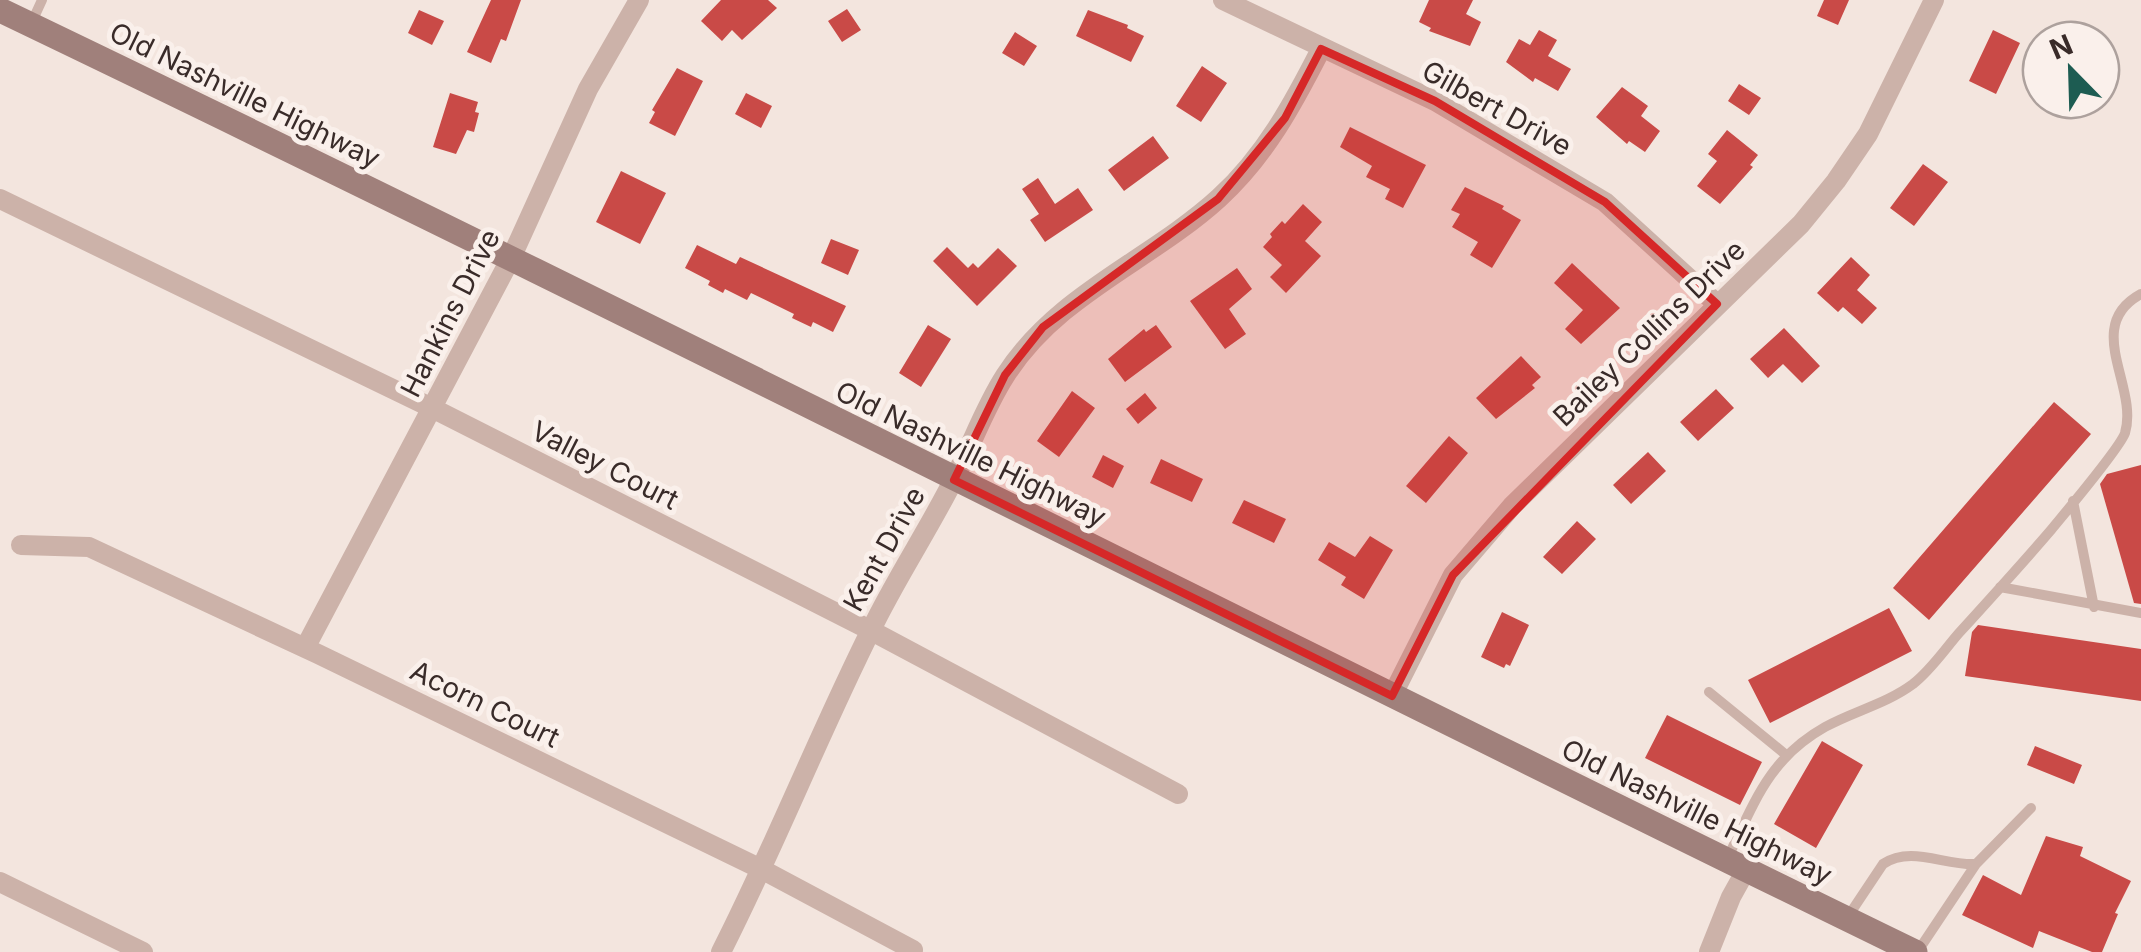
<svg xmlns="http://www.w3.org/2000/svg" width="2141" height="952" font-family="Inter,sans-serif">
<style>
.building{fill:#c94a47}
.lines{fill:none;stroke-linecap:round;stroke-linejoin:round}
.lane{stroke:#ccb2a9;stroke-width:10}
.street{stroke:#ccb2a9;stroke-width:20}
.secondary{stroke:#a0807b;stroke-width:25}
.marked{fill:#d62828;fill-opacity:0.2;stroke:#d62828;stroke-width:8;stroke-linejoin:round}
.labels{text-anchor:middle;stroke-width:10;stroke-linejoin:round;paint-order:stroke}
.street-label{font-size:28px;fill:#392b29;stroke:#faf0eb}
</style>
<rect width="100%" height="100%" fill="#f3e5de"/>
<path class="building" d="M491,0H521L506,41L501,39L491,63L467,52Z
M721,0H768L777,8L742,40L732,30L722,41L701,21Z
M1429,0H1473L1466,14L1481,22L1470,46L1429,31L1431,28L1419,22Z
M1824,0H1849L1838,25L1817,16Z
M847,9L861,30L842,42L828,21Z
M419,10L444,21L432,45L408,33Z
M1088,10L1128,25L1127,28L1144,36L1131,62L1076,36Z
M1539,30L1557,40L1548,56L1571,69L1558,91L1535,78L1533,82L1506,62L1519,39L1530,45Z
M1993,30L2020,43L1996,94L1969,81Z
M1015,32L1037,46L1024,66L1002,53Z
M1202,66L1227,83L1201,122L1176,106Z
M677,68L703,81L675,136L649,123L655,112L652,110Z
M1739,84L1761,98L1749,115L1728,101Z
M1622,87L1648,106L1641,116L1660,131L1645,152L1629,141L1627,144L1596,117Z
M450,93L478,102L475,112L479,113L474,132L467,130L456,154L433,147Z
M746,93L772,106L761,128L735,114Z
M1350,127L1426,165L1403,208L1385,199L1390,189L1366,177L1372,166L1340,147Z
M1727,130L1758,155L1750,165L1753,167L1720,204L1697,186L1717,161L1708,154Z
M1153,136L1169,158L1124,191L1108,170Z
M1923,164L1948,182L1914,226L1890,208Z
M621,171L666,193L640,244L596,222Z
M1038,178L1055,204L1078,188L1093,210L1045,242L1030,220L1039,214L1022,189Z
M1465,187L1504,206L1502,209L1521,220L1492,268L1470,255L1478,242L1452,227L1460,214L1451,210Z
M1303,204L1322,222L1305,241L1321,256L1286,293L1270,277L1282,265L1263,247L1272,237L1270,234L1282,221L1285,224Z
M831,239L859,250L848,275L821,263Z
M697,245L736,264L740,257L846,306L833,332L813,322L811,327L792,318L794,314L751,293L747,300L725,289L723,293L708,285L710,281L685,268Z
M947,247L968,268L973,263L978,268L998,248L1017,266L977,306L933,261Z
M1851,257L1870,275L1857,290L1877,308L1862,324L1843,307L1838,312L1817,293Z
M1572,263L1620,308L1581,344L1565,329L1583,310L1554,283Z
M1237,268L1252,289L1229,309L1246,334L1225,349L1190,301Z
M928,325L951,339L921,387L899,373Z
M1156,325L1172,347L1125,382L1108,359L1144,329L1146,332Z
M1784,328L1820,366L1802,383L1783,364L1768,378L1750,359Z
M1521,356L1541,377L1532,385L1535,388L1496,419L1476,398Z
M1716,389L1734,408L1698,441L1680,422Z
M1072,391L1095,408L1059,457L1037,441Z
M1145,393L1157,408L1138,424L1126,409Z
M2054,402L2091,434L1929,620L1893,588Z
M1449,436L1468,453L1426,503L1406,486Z
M1648,452L1666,471L1631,504L1613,485Z
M1103,455L1124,466L1113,488L1092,477Z
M1161,459L1203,479L1192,502L1150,483Z
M2141,465V604L2134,603L2100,484L2107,474Z
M1244,500L1286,519L1274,543L1232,523Z
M1577,521L1596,539L1562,574L1543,557Z
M1370,536L1393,550L1364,599L1341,585L1346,577L1318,560L1329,542L1355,557Z
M1889,608L1912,651L1770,723L1748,680Z
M1502,612L1529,625L1510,666L1506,664L1504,668L1481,657Z
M1978,625L2141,649V701L1965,676L1972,632Z
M1667,715L1762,762L1740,805L1645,758Z
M1822,741L1863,765L1816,848L1774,824Z
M2035,746L2082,765L2074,784L2027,765Z
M2046,836L2083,847L2080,856L2131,881L2115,913L2118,914L2102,952H2092L2039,931L2033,948L1962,915L1983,875L2021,895Z"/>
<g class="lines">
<path class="lane" d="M31,24L42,0
M2073,501L2094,607
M2000,587L2141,613
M1709,692L1785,754
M1727,859C1754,804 1768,759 1825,727C1854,711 1886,704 1913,684C1931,670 1945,649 1959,633C1990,599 2021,565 2051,530C2064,514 2120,448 2125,433C2139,386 2082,326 2141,294
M1847,918L1883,864C1911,845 1945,866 1976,864L2031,808
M1918,951L1976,864"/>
<path class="street" d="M1223,0L1435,101L1605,202L1717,304
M0,199L432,408L870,630L1178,794
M21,545L89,547L318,654L763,870L913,950
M305,648L512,256L588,89L639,0
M1392,696L1453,575L1512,506L1801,224L1836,181L1868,134L1934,0
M0,882L143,952
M721,952C775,846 818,736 871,630C896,578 929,529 955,477C972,444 985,407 1005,376C1057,294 1150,261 1219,198C1265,156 1293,104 1321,49
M1709,952L1731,897L1746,870"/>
<path class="secondary" d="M0,10C642,318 1275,641 1915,952"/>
</g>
<path class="marked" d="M1321,49L1435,101L1605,202L1717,304L1453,575L1392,696L954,480L1005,375L1043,327L1218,199L1285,118Z"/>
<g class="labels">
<g class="street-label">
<text transform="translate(245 95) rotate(26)" y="10">Old Nashville Highway</text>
<text transform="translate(1497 108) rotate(29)" y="10">Gilbert Drive</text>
<text transform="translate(450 313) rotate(-63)" y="10">Hankins Drive</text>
<text transform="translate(1649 333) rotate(-44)" y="10">Bailey Collins Drive</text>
<text transform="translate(971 454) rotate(26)" y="10">Old Nashville Highway</text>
<text transform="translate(605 465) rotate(27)" y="10">Valley Court</text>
<text transform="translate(884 549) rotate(-61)" y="10">Kent Drive</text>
<text transform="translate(485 704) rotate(26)" y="10">Acorn Court</text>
<text transform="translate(1697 812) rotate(26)" y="10">Old Nashville Highway</text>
</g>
</g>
<g transform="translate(2071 70) rotate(337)"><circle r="48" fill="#faf0eb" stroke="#ada19d" stroke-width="2.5"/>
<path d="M0-8L18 38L0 25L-18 38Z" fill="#1d5c52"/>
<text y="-15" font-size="28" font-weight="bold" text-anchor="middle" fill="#392b29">N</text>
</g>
</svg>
